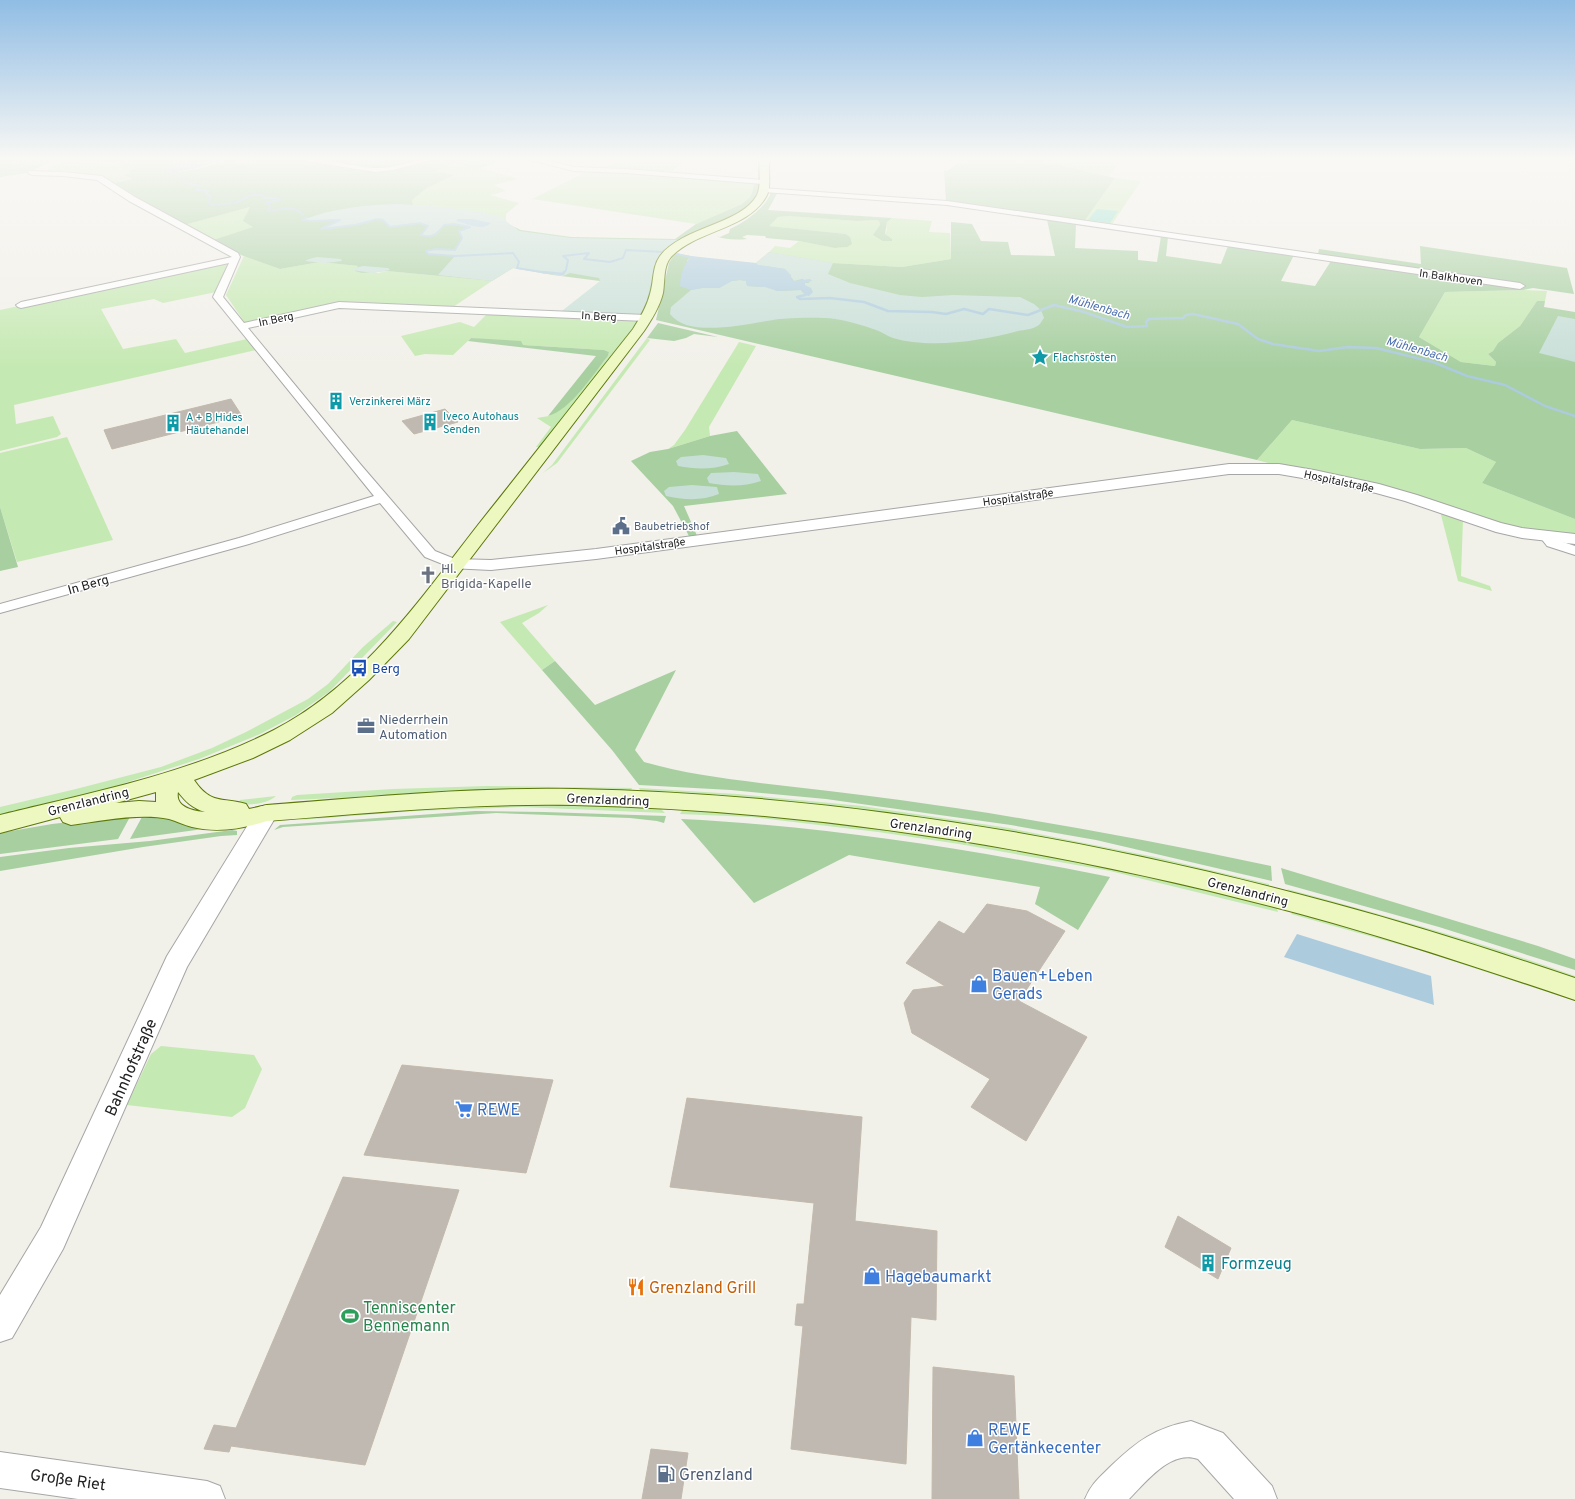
<svg xmlns="http://www.w3.org/2000/svg" width="1575" height="1499" font-family="Overpass,sans-serif">
<style>
.grass{fill:#c5e9b2}
.forest{fill:#a7cfa0}
.wetland{fill:#c7dfd7}
.pitch{fill:#8bddc9}
.water{fill:#accbdd}
.lines{fill:none;stroke-linecap:round;stroke-linejoin:round}
.stream-far1{stroke:#accbdd;stroke-width:2}
.stream{stroke:#accbdd;stroke-width:2.5}
.building{fill:#bfb9b2;stroke:#c3b9ac}
.minor-casing{stroke:#a6a6a6;stroke-width:2}
.tertiary-casing{stroke:#a6a6a6;stroke-width:2}
.secondary-casing{stroke:#5c7809;stroke-width:2}
.minor{fill:#fff;fill-rule:evenodd}
.tertiary{fill:#fff;fill-rule:evenodd}
.secondary{fill:#edf8c1;fill-rule:evenodd}
.labels{text-anchor:middle;stroke-width:3;stroke-linejoin:round;paint-order:stroke}
.far-street-label{font-size:11px;fill:#222;stroke:#fff}
.far-culture-label{font-size:11px;fill:#0d838f;stroke:#fff;text-anchor:start}
.far-service-label{font-size:11px;fill:#4e5e75;stroke:#fff;text-anchor:start}
.far-water-label{font-size:12px;font-style:italic;fill:#5072af;stroke:#fff}
.worship-label{font-size:13px;fill:#5b616d;stroke:#fff;text-anchor:start}
.street-label{font-size:13px;fill:#222;stroke:#fff}
.transit-label{font-size:13px;fill:#164399;stroke:#fff;text-anchor:start}
.service-label{font-size:13px;fill:#4e5e75;stroke:#fff;text-anchor:start}
.near-shop-label{font-size:16px;fill:#366cbe;stroke:#fff;text-anchor:start}
.near-street-label{font-size:16px;fill:#222;stroke:#fff}
.near-culture-label{font-size:16px;fill:#0d838f;stroke:#fff;text-anchor:start}
.near-food-label{font-size:16px;fill:#c56008;stroke:#fff;text-anchor:start}
.near-leisure-label{font-size:16px;fill:#27864d;stroke:#fff;text-anchor:start}
.near-service-label{font-size:16px;fill:#4e5e75;stroke:#fff;text-anchor:start}
</style>
<rect width="100%" height="100%" fill="#f1f0e9"/>
<path class="grass" d="M57,159L122,163L118,164L136,167L131,173L124,175L132,179L109,184L100,178L48,173V168L59,163L50,162Z
M627,159H687L670,173L600,168Z
M1038,159H1122L1109,176L1067,167Z
M453,164L480,168L518,179L494,185L506,191L490,195L519,203L506,214V223L416,219L412,200L427,188L453,175L434,171Z
M590,170L754,182L752,193L749,198L742,204L696,224L532,199Z
M1115,178L1141,181L1110,227L1083,223Z
M250,207L254,227L213,240L184,225Z
M788,216L857,221L876,220L879,221L880,225L878,229L888,237L885,234C888,230 886,226 887,222L892,218L932,221L929,232L950,233L951,259L902,267L833,263L769,252L775,246L790,248L799,241L836,248L847,247L850,237L846,234L768,226L778,217Z
M244,256L280,269L320,262L358,266L378,273L387,271L492,281L450,309L341,304L251,323H245L226,295Z
M224,262L229,264L216,292L163,303L154,299L101,309L123,349L176,339L185,353L247,339L256,350L14,405L16,424L53,416L61,434L57,437L0,451V310Z
M1523,290L1547,291L1545,301H1537L1520,326L1498,343L1493,351L1488,354L1496,362L1495,366L1461,362L1419,337L1445,292Z
M494,313L641,320L541,447H536L551,427L537,418L549,416L599,367L608,356L609,352L604,350L523,345L471,338L453,355L425,354L415,356L401,336L460,322L474,327L487,314Z
M641,333L643,334L639,339L542,466L536,470Z
M647,338L650,340L557,463L543,473L552,465Z
M739,342L756,346L709,427L710,436L668,449L674,445L685,430Z
M1292,420L1420,449L1466,448L1496,462L1482,483L1575,519V535L1536,533L1257,460Z
M67,437L113,540L17,562L0,507V453Z
M1440,511L1463,519L1461,576L1490,586L1492,591L1458,581Z
M548,605L539,613L522,623L555,661L542,670L500,622Z
M393,621L397,622L329,692L296,715L260,734L199,759L97,792L0,817V807L76,789L161,767L212,748L246,732L308,699L328,684L363,647Z
M487,786L632,788L631,791L403,795L291,800L292,797L297,795L393,789Z
M639,788L737,794L862,806L1009,828L1155,857L1269,884V887L1265,888L1208,874L641,792Z
M276,796C265,805 252,804 238,805L240,800Z
M528,803L658,806L665,813L522,807L416,811L299,820L305,818L447,806Z
M683,809L708,810L899,829L1074,858L1276,906L1278,912L1110,871L959,844L878,832L752,817L680,814Z
M1287,889C1384,915 1481,942 1575,976V981L1296,897Z
M1295,910L1575,996V1001L1419,950L1291,914Z
M161,1046L254,1055L262,1069L245,1108L232,1117L127,1105L151,1054Z"/>
<path class="forest" d="M0,159H57L29,172H34L0,177Z
M57,159H174L178,160L177,172L198,169L231,159L245,164C273,150 335,165 366,171H377L403,167L436,159H509L480,168L453,164L435,171L454,175L427,188L412,200L416,219L506,223L521,230L571,237L675,239L696,224L742,204L749,198L752,193L754,182L761,185C756,221 694,225 671,247C667,251 665,261 662,266C656,283 649,300 641,317L600,281L553,275L513,268L492,281L387,271L362,273L355,271L358,266L320,262L280,269L241,255L213,240L253,227L243,221L250,207L184,225L109,184L132,179L124,175L130,173L129,171L135,167L117,165L121,163Z
M311,159H344L364,163L389,165L406,159H425L388,168L368,169Z
M963,159H1038L1067,167L1115,178L1083,223L946,202L944,170L947,171Z
M771,192H778L768,210L892,218L887,222L885,234L892,239V241H883L873,235L880,225L879,221L876,220L857,221L788,216L778,217L769,226L846,234L850,237L852,244L847,247L835,248L799,241L766,238L765,236L747,235L742,237L747,239C738,240 725,240 716,236L720,237L729,233L730,229C744,223 767,207 771,192Z
M1047,220L1076,224L1075,248L1138,251V260L1157,262L1161,236L1168,237L1166,256L1221,264L1228,246L1294,255L1281,281L1315,286L1331,261L1317,259L1319,249L1421,264L1420,246L1567,268L1574,294L1533,288L1523,290L1445,292L1419,337L1461,362L1495,366L1496,362L1488,354L1493,351L1498,343L1520,326L1537,301H1545L1544,307L1575,312V519L1482,483L1496,462L1466,448L1420,449L1292,420L1257,460L656,320L669,263L675,253L691,256L687,261L777,291L756,263L769,252L833,263L902,267L951,259V222L972,224L981,241L1008,242L1011,255L1055,256Z
M658,323L718,337L694,334L686,338L674,341L647,338Z
M471,338L521,341L523,345L604,350L609,352L608,356C593,374 571,410 548,416L596,356L468,341Z
M737,431L787,494L684,506L698,538H690L673,506L631,461L650,452L668,449L710,436Z
M0,507L18,567L0,571Z
M555,661L595,705L676,670L635,750L644,762C682,773 721,778 760,783C807,788 853,794 900,800C1024,817 1148,840 1271,866L1272,881L1096,840L1011,825L826,799L731,790L639,785L612,750L542,670Z
M475,811L544,812L666,816L664,823L657,821L630,818L496,813L283,827L274,830L280,825Z
M131,815L118,839L0,854V833L52,824Z
M142,817L163,818L218,827L130,839Z
M681,819C826,826 968,849 1110,877L1078,930L1035,904L1040,887L849,855L754,903Z
M232,830L237,831V835L221,836L143,847L0,871V857L69,848L150,841Z
M1281,868L1538,946L1575,959V970L1439,927L1285,884Z"/>
<path class="wetland" d="M398,204L432,206L482,212L501,217L519,231L571,238L680,240L663,250L656,264L644,312L637,316L558,314L600,281L599,278L570,273L563,276L513,268L492,281L438,275L455,256L428,254L426,251L436,249L455,250L462,238L459,231L470,227L454,224L444,225L436,235L427,237L421,235L428,226L420,223L390,227L384,220L378,219L355,225L321,229L340,220C327,218 315,224 302,220C335,208 363,205 398,204Z
M769,252L833,263L828,274L850,283L900,295L922,297L953,295L1020,297L1034,304L1041,310L1044,318C1042,320 1041,323 1039,325C1034,329 1024,330 1018,331C981,341 930,349 893,338C887,336 882,332 876,330C863,325 848,321 835,319C818,317 798,318 780,319C752,322 689,340 670,314L671,307L691,290L702,288H719L731,281L740,280L746,281L747,286L765,287L777,291L801,290L803,293L805,283H810L802,279L794,281L785,269L758,265L756,263Z
M317,257L341,259L342,261L325,263L305,261L309,259Z
M363,266L388,268L390,270L372,273L352,270L355,268Z
M1558,316L1575,319V362L1539,353Z
M703,455L726,458L729,464C712,470 695,469 678,466L676,461L681,457Z
M734,472L758,474L761,481C744,487 726,486 709,483L707,478L711,473Z
M692,485L717,487L719,494C702,501 684,500 666,496L664,491L669,487Z"/>
<path class="pitch" d="M1097,209L1118,211L1110,223L1088,220Z"/>
<path class="water" d="M174,159H228L197,168L166,174L163,170L176,164L177,160Z
M344,159H406C387,168 364,164 344,159Z
M458,219H472L491,223C483,232 466,223 456,221Z
M691,256L756,263L758,265L785,269L791,275V279L794,281L810,279L812,281L805,283V285L811,288L813,292L809,296L805,295L801,290L777,291L765,287L747,286L746,281L740,280L732,281L719,288H702L691,290L680,286C680,276 684,264 691,256Z
M1297,934L1431,976L1434,1005L1284,957Z"/>
<g class="lines">
<path class="stream-far1" d="M176,170L171,172L185,179L184,183L201,186L196,190L208,191L206,194L210,196L209,203L211,205L235,203L252,195H262L264,198H277L280,200L266,203L270,206L268,211C280,210 294,204 303,215
M0,172L35,163L37,162V159
M307,217L302,220L312,221L340,220L321,229L355,225L378,219L383,220L390,227L420,223L428,226L421,235C432,239 437,234 444,225L454,224L470,227L459,231L462,238L455,250L436,249L426,251L428,254L455,256L513,253L519,262L517,268L548,273
M676,254L695,258
M564,273L566,270L568,260L563,256L589,253L584,259L610,262L623,258L626,250L663,252"/>
<path class="stream" d="M542,272L563,274L564,272
M809,292L805,295L797,297L800,299L830,298L864,302L888,311L932,312L946,314L964,309L983,314L989,309L1028,315L1054,305L1084,312L1127,327L1147,326L1146,322L1149,319L1183,318L1186,315L1193,314L1238,324L1258,339L1273,344L1319,351L1348,347L1376,348L1433,362L1467,376L1505,385L1545,406L1575,416"/>
</g>
<path class="building" d="M231,399L242,416L112,449L104,430Z
M445,409L458,422L414,434L402,421Z
M987,904L1027,911L1065,931L1019,1001L1087,1037L1026,1141L971,1107L990,1079L912,1033L904,1003L913,990L945,986L906,963L939,921L964,934Z
M402,1065L553,1080L526,1173L364,1155Z
M687,1098L862,1117L855,1221L937,1231L936,1320L911,1317L906,1464L791,1449L803,1326L795,1325L797,1304H804L814,1203L670,1187Z
M343,1177L459,1190L365,1465L231,1446L229,1452L204,1449L214,1425L236,1428Z
M1178,1216L1231,1248L1218,1279L1165,1247Z
M933,1367L1014,1376L1019,1499H932Z
M651,1449L688,1453L681,1499H642Z"/>
<g class="lines">
<g class="minor-casing">
<path id="minor" d="M302,159C327,158 350,166 374,168C395,169 415,158 436,159L393,170L375,172L306,161Z
M527,159H540L574,167L626,169L763,180L767,182L763,184L626,173L574,171Z
M29,171L63,172L102,176L135,197L238,253L240,257L223,297L244,323L339,302L646,315L651,318L646,321L339,308L248,328L361,465L435,551L460,561L462,564L460,567L455,568L450,567L425,557L380,503L249,544L0,613V604L239,538L374,496L213,297L229,263L21,308L18,307L16,305L21,302L232,257L129,201L97,180L63,176L32,175L28,173Z
M761,188L947,201L1520,283L1525,286L1520,289L947,205L764,192H761Z
M1547,533L1552,534L1557,540L1575,546V555L1547,546L1540,537L1542,534Z"/>
</g>
<g class="tertiary-casing">
<path id="tertiary" d="M1229,464H1279L1314,470L1379,484L1417,495L1501,523L1522,528L1575,534V544L1522,538L1496,532L1405,501L1376,493L1314,480L1279,474H1229L596,559L491,570L449,568L446,564L449,560L455,559L491,560L596,549Z
M267,805L275,807L278,813L187,967L63,1249L12,1338L0,1342V1295L41,1227L167,956L259,807Z
M1191,1421L1223,1433L1272,1486L1277,1499H1234L1198,1459C1171,1449 1146,1482 1129,1499H1085C1091,1484 1100,1477 1111,1466C1137,1441 1155,1428 1191,1421Z
M0,1452L207,1481L220,1486L225,1499H78L0,1488Z"/>
</g>
<g class="secondary-casing">
<path id="secondary" d="M760,159H770C767,170 772,185 767,195C750,229 696,230 671,257C663,266 665,281 663,293C660,306 652,319 644,331L409,639L369,680L332,713L290,740L253,758L194,780C211,805 222,797 246,804L249,809L267,805C369,797 471,787 574,789C830,794 1085,836 1332,903C1414,925 1495,951 1575,978V1000C1495,973 1414,946 1333,923C1086,854 831,811 574,805C472,803 369,813 267,821C242,829 217,833 192,827C184,825 176,821 169,819C139,813 101,821 71,825L63,822L60,817L0,833V815C93,792 188,774 274,730C361,685 419,601 478,525C530,460 581,394 633,329C640,318 647,306 650,294C654,281 652,267 660,256C682,227 742,224 757,195C762,185 758,170 760,159ZM156,792V802L139,801L116,803ZM178,792C186,802 192,808 205,812C193,811 175,807 178,792Z"/>
</g>
<use href="#minor" class="minor"/>
<use href="#tertiary" class="tertiary"/>
<use href="#secondary" class="secondary"/>
</g>
<linearGradient id="sky" x2="0" y2="1"><stop stop-color="#90bde4"/><stop offset="0.43" stop-color="#f9f8f5"/><stop offset="1" stop-color="#f9f8f5" stop-opacity="0"/></linearGradient>
<rect width="1575" height="369" fill="url(#sky)"/>
<defs>
<g id="sight-bare" transform="scale(1.38)"><path d="M0-6L1.8-2.2L6-1.7L2.9 1.2L3.7 5.4L0 3.3L-3.7 5.4L-2.9 1.2L-6-1.7L-1.8-2.2Z" fill="#0f9aa8" stroke="#fff" stroke-width="2.5" paint-order="stroke"/></g>
<g id="building-bare" transform="scale(1.38)"><path d="M-4-6H4V6H1V3H-1V6H-4ZM-2.5-4.3h1.7v1.8h-1.7ZM.8-4.3h1.7v1.8H.8ZM-2.5-1h1.7V.8h-1.7ZM.8-1h1.7V.8H.8Z" fill="#0f9aa8" stroke="#fff" stroke-width="2.5" paint-order="stroke"/></g>
<g id="civic-bare" transform="scale(1.38)"><path d="M-.6-6.5H3V-4.5H.6V-3L4-1V1h2V6H-6V1h2V-1L-.6-3ZM-1.2 2.5V6h2.4V2.5Z" fill="#5c6f8a" stroke="#fff" stroke-width="2.5" paint-order="stroke"/></g>
<g id="church-bare" transform="scale(1.38)"><path d="M-1.2-6h2.4v3.5h3.3v2.4h-3.3V6h-2.4V-.1h-3.3v-2.4h3.3Z" fill="#6b7280" stroke="#fff" stroke-width="2.5" paint-order="stroke"/></g>
<g id="bus-bare" transform="scale(1.38)"><path d="M-5-6H5V4H4V6H2V4H-2V6H-4V4H-5ZM-3.5-4V0h7V-4ZM-3.5 1.2v1.5H-2V1.2ZM2 1.2v1.5H3.5V1.2Z" fill="#1a4fb4" stroke="#fff" stroke-width="2.5" paint-order="stroke"/></g>
<g id="office-bare" transform="scale(1.38)"><path d="M-6-3h4V-5.5h4V-3h4V5H-6ZM-1-4.5V-3h2v-1.5ZM-6 0V1H6V0Z" fill="#5c6f8a" stroke="#fff" stroke-width="2.5" paint-order="stroke"/></g>
<g id="shop-bare" transform="scale(1.38)"><path d="M-5-2.5h2.3a2.7 3.5 0 0 1 5.4 0H5L5.5 6h-11ZM-1.5-2.5h3a1.5 2.3 0 0 0-3 0Z" fill="#3f7fe0" stroke="#fff" stroke-width="2.5" paint-order="stroke"/></g>
<g id="supermarket-bare" transform="scale(1.38)"><path d="M-6-5.5h2.5l.6 2H6L4.5 2H-2.5L-4.4-4H-6ZM-1.5 3.2a1.3 1.3 0 1 0 .1 0ZM3 3.2a1.3 1.3 0 1 0 .1 0Z" fill="#3f7fe0" stroke="#fff" stroke-width="2.5" paint-order="stroke"/></g>
<g id="restaurant-bare" transform="scale(1.38)"><path d="M-5-6h1v4h1v-4h1v4h1v-4h1v5L-1.5 .5V6h-2V.5L-5-1ZM5-6V6H3V1.5H1.5Q1.5-4 5-6Z" fill="#e8710a" stroke="#fff" stroke-width="2.5" paint-order="stroke"/></g>
<g id="stadium-bare" transform="scale(1.38)"><path d="M0-5a6.5 5 0 1 0 0 10a6.5 5 0 1 0 0-10ZM-3.5-1.8h7v3.6h-7Z" fill="#2e9e5b" stroke="#fff" stroke-width="2.5" paint-order="stroke"/></g>
<g id="fuel-bare" transform="scale(1.38)"><path d="M-5.5-6h7V0h2V4h1.3V-2.5L3-4.5l.8-.8L6-3V5H2.5V1h-1V6h-7ZM-4.2-4.7v3.2H.2V-4.7Z" fill="#5c6f8a" stroke="#fff" stroke-width="2.5" paint-order="stroke"/></g>
</defs>
<g fill-rule="evenodd">
<use href="#sight-bare" x="1040" y="357"/>
<use href="#building-bare" x="336" y="401"/>
<use href="#building-bare" x="430" y="422"/>
<use href="#building-bare" x="173" y="423"/>
<use href="#civic-bare" x="621" y="526"/>
<use href="#church-bare" x="428" y="575"/>
<use href="#bus-bare" x="359" y="668"/>
<use href="#office-bare" x="366" y="726"/>
<use href="#shop-bare" x="979" y="984"/>
<use href="#supermarket-bare" x="464" y="1109"/>
<use href="#building-bare" x="1208" y="1263"/>
<use href="#shop-bare" x="872" y="1276"/>
<use href="#restaurant-bare" x="636" y="1287"/>
<use href="#stadium-bare" x="350" y="1316"/>
<use href="#shop-bare" x="975" y="1438"/>
<use href="#fuel-bare" x="666" y="1474"/>
</g>
<g class="labels">
<g class="far-street-label">
<text transform="translate(1451 277) rotate(8)" y="4">In Balkhoven</text>
<text transform="translate(599 316) rotate(3)" y="4">In Berg</text>
<text transform="translate(276 319) rotate(-12)" y="4">In Berg</text>
<text transform="translate(1339 481) rotate(12)" y="4">Hospitalstraße</text>
<text transform="translate(1018 497) rotate(-8)" y="4">Hospitalstraße</text>
<text transform="translate(650 546) rotate(-8)" y="4">Hospitalstraße</text>
</g>
<g class="far-culture-label">
<text x="1053" y="361">Flachsrösten</text>
<text x="349" y="405">Verzinkerei März</text>
<text x="443" y="420">Iveco Autohaus<tspan x="443" dy="13">Senden</tspan></text>
<text x="186" y="421">A + B Hides<tspan x="186" dy="13">Häutehandel</tspan></text>
</g>
<g class="far-service-label">
<text x="634" y="530">Baubetriebshof</text>
</g>
<g class="far-water-label">
<text transform="translate(1099 307) rotate(16)" y="4">Mühlenbach</text>
<text transform="translate(1417 349) rotate(16)" y="4">Mühlenbach</text>
</g>
<g class="worship-label">
<text x="441" y="573">Hl.<tspan x="441" dy="15">Brigida-Kapelle</tspan></text>
</g>
<g class="street-label">
<text transform="translate(88 584) rotate(-16)" y="5">In Berg</text>
<text transform="translate(608 799) rotate(2)" y="5">Grenzlandring</text>
<text transform="translate(88 801) rotate(-14)" y="5">Grenzlandring</text>
<text transform="translate(931 828) rotate(8)" y="5">Grenzlandring</text>
<text transform="translate(1248 891) rotate(14)" y="5">Grenzlandring</text>
</g>
<g class="transit-label">
<text x="372" y="673">Berg</text>
</g>
<g class="service-label">
<text x="379" y="724">Niederrhein<tspan x="379" dy="15">Automation</tspan></text>
</g>
<g class="near-shop-label">
<text x="992" y="981">Bauen+Leben<tspan x="992" dy="18">Gerads</tspan></text>
<text x="477" y="1115">REWE</text>
<text x="885" y="1282">Hagebaumarkt</text>
<text x="988" y="1435">REWE<tspan x="988" dy="18">Gertänkecenter</tspan></text>
</g>
<g class="near-street-label">
<text transform="translate(130 1067) rotate(-66)" y="6">Bahnhofstraße</text>
<text transform="translate(68 1479) rotate(8)" y="6">Große Riet</text>
</g>
<g class="near-culture-label">
<text x="1221" y="1269">Formzeug</text>
</g>
<g class="near-food-label">
<text x="649" y="1293">Grenzland Grill</text>
</g>
<g class="near-leisure-label">
<text x="363" y="1313">Tenniscenter<tspan x="363" dy="18">Bennemann</tspan></text>
</g>
<g class="near-service-label">
<text x="679" y="1480">Grenzland</text>
</g>
</g>
</svg>
